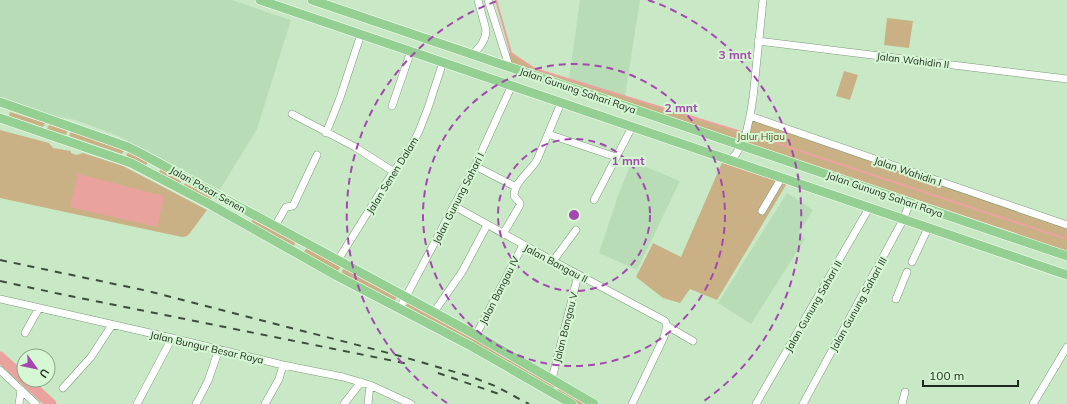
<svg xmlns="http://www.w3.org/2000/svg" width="1067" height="404" font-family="Mulish,sans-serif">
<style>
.built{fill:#b8dcb5}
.green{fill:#c9b185}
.water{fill:#e9a29e}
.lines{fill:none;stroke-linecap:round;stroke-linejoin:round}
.stream{stroke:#e9a29e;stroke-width:2}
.river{stroke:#e9a29e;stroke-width:11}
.minor-casing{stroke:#7b9978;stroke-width:8}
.major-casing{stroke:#fff;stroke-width:10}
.minor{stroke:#fff;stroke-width:7}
.major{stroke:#94d092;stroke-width:9}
.rail{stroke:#3d4d3c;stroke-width:2;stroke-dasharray:7 7;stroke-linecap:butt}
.ring{fill:none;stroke:#a447b0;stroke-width:2;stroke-dasharray:7 5}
.labels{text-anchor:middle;stroke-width:4;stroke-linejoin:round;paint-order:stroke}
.street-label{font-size:10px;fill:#1c281b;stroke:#d6f7d3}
.park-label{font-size:10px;fill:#624c1e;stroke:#d6f7d3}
.centre{fill:#a447b0;stroke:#d6f7d3;stroke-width:2}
.ring-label{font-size:12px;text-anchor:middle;font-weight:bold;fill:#a447b0;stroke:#d6f7d3;stroke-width:4;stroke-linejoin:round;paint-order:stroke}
</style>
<rect width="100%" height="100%" fill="#c9e9c6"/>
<path class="built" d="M0,0H232L291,20L257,129L219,191L118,136L75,120L49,115L0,99Z
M580,0H640L625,96L569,79Z
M632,161L680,181L637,270L599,253L619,193Z
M787,193L813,210L798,234L805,239L751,324L718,303Z"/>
<path class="green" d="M887,18L913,21L909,48L884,45Z
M511,53L535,69L746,133L750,116L1067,225V256L509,66L505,54Z
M844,71L858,75L850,100L836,96Z
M10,112L45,123L43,127L9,116Z
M49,125L67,131L66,135L47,129Z
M0,130L49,143L53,148L71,151V153L76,155L83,153L123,166L207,210L190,233L187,236L182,237L0,198Z
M71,132L124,150L122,154L69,136Z
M128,152L148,162L146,165L126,156Z
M724,158L789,180L717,300L690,289L680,303L663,298L636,277L653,243L681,257Z
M161,169L182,180L180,184L159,172Z
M186,182L212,197L210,201L183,186Z
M254,218L296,241L294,246L251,223Z
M307,247L341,266L338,271L304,252Z
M344,268L397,296L395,301L341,273Z
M409,301L556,384L553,389L406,306Z
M559,386L589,404H579L557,391Z"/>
<path class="water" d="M78,174L164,196L157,227L70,207Z"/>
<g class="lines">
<path class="stream" d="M496,0L511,53L535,69L761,138L1067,239"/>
<path class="river" d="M0,357L24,379
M25,380L51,404"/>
<g class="minor-casing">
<path id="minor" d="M488,0L509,66
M758,41L1067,79
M473,54C480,47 486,40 486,30L478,0
M392,106L411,51
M292,114L355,147L394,172
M750,116L1067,225
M326,133L340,98L361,34
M548,134L616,157
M730,160L736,154L745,138L750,116L753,98L763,0
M475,166L516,187
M594,200L632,127
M454,206L553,261L665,321L667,326L664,337L632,404
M762,211L782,177
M275,226L286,207L293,206L317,155
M503,234L520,205V203L514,196C514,182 530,172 537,160L561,103
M338,260L388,180L412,145L419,131L428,108L443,62
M553,261L576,230
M912,262L928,228
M0,299L172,338L283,365L343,377L370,385L411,404
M896,299L907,272
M400,308L475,166L512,85
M434,312L462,272L487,225
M667,326L693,341
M25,333L39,308
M476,335L523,245
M0,370L36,404
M552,379L578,275
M63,388L91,357L112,325
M19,404L21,390
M137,404L172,338
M196,404L208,381L219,349
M265,404L279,379L283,365
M344,404L361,382
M368,404L370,385
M756,404L869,208
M803,404L903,220L910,202
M902,404L905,392
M1033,404L1067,347"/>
</g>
<g class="major-casing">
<path id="major" d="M260,0L1067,275
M312,0L1067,256
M0,102L128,147L142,154L476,335L594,404
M0,118L131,163L211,205L337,276L471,346L572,404"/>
</g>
<use href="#minor" class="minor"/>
<use href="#major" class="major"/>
<path class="rail" d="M0,260L148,291L400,356L472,377L495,386L529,404
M0,281L60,294L409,364
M438,373L502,395"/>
</g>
<g class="ring">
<circle cx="574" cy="215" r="76"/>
<circle cx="574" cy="215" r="151"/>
<path d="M447 403A227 227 0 0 1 500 0M648 0A227 227 0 0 1 701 403"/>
</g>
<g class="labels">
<g class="street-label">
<text transform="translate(913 60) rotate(7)" y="4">Jalan Wahidin II</text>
<text transform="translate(578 90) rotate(19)" y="4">Jalan Gunung Sahari Raya</text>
<text transform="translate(908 171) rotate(19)" y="4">Jalan Wahidin I</text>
<text transform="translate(392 175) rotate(-58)" y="4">Jalan Senen Dalam</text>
<text transform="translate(208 189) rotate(29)" y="4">Jalan Pasar Senen</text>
<text transform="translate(885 194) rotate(19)" y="4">Jalan Gunung Sahari Raya</text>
<text transform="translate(458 198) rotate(-63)" y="4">Jalan Gunung Sahari I</text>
<text transform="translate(556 263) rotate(28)" y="4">Jalan Bangau II</text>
<text transform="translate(499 290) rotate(-63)" y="4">Jalan Bangau IV</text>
<text transform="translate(858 304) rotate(-61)" y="4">Jalan Gunung Sahari III</text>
<text transform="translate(813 306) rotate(-60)" y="4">Jalan Gunung Sahari II</text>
<text transform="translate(565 327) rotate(-76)" y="4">Jalan Bangau V</text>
<text transform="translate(207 347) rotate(13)" y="4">Jalan Bungur Besar Raya</text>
</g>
<g class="park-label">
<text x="761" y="140">Jalur Hijau</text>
</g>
</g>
<circle cx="574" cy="215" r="6" class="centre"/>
<g class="ring-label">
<text x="735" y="59">3 mnt</text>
<text x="681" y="112">2 mnt</text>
<text x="628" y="165">1 mnt</text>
</g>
<g transform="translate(36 368) rotate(123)"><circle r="19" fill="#d6f7d3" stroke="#8ca489"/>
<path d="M0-3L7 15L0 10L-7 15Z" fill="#a447b0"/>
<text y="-6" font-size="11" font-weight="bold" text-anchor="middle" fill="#1c281b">U</text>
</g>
<path d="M923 380v6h95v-6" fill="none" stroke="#1c281b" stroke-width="2"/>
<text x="929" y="380" font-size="12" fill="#1c281b" stroke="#d6f7d3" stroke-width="3" paint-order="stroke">100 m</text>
</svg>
